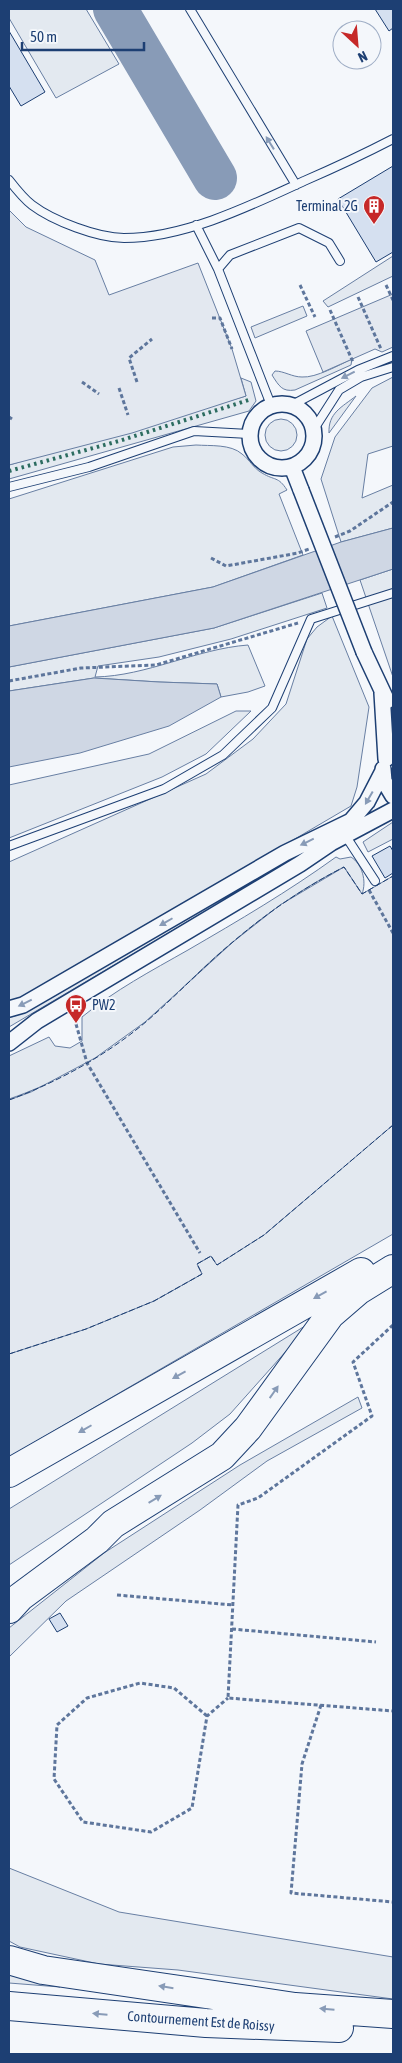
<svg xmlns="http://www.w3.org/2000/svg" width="402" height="2063" font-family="'Asap Condensed',sans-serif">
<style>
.green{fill:#e3e9f0;stroke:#687fa3}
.parking{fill:#e3e8f0;stroke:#687fa3}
.water{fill:#cfd7e4;stroke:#687fa3}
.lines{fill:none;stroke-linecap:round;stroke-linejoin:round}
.taxiway{stroke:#889bb7;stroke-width:44}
.building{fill:#d5e0f0;stroke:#1d3f73}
.lane-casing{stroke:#1d3f73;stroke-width:10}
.street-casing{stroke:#1d3f73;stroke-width:18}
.highway-casing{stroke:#1d3f73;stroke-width:30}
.path{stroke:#5e769c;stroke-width:3;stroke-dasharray:4 2.5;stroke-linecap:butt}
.lane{stroke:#f4f7fb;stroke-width:8}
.street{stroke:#f4f7fb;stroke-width:15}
.highway{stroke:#f4f7fb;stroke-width:28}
.street-bridge-casing{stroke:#1d3f73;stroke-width:18;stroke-linecap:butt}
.street-bridge{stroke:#f4f7fb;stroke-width:15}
.hedge{stroke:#2c6c60;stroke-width:4;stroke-dasharray:2.5 4;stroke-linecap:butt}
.fence{stroke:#1d3f73;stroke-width:1;stroke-dasharray:6 2.5;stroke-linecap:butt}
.oneway{fill:#889bb7}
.labels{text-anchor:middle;stroke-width:4;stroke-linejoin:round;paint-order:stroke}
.poi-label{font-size:14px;fill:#1d3f73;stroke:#f4f7fb;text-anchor:end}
.street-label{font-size:14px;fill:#1d3f73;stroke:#f4f7fb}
</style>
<rect width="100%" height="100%" fill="#f4f7fb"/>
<path class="green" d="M9,9H86L119,64L56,98L9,18Z
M393,256V276L328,307L323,301Z
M303,306L307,316L255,338L251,327Z
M352,359L351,365L295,390C282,392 279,386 272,375L275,371C284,371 292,377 302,377C316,378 339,365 352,359Z
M393,377V446L368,454L362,498L393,485V528L341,542L321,479L335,437L372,388Z
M241,378L251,382L256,401L249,411L9,479V465L246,396Z
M356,396L329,433C328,413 342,407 356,396Z
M265 435a16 16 0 1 1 32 0a16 16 0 1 1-32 0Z
M196,445C210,446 231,444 242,454C250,460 253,468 262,473C275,481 278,476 287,490L279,494L303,555L213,587L9,626V499L173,447Z
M393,569V677L360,580Z
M322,593L327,608L231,639L159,657L98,666L95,677C147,676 196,649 248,645L265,686L248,692L221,697L217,684L159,682L94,678L9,691V667L214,628Z
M332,616L369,707L357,787L351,806L48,984L9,1003V862L206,774L253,739L286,704L307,639L317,627Z
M236,711H251L206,754L162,777L9,838V785L149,754Z
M393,822V839L368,852L363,842Z
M336,857L340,859L351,857C362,864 367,881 362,894L344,867C304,887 268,912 234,941C203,966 177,995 147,1021C109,1054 56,1083 9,1099V1056L49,1037L55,1046L70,1048L82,1041V1017C115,990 151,971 188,950C238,921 289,891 336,857Z
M292,860L9,1027V1015L269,867Z
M393,1125V1234L9,1457V1354L154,1301L202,1274L197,1264L211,1256L217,1265Z
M313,1321L230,1414L192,1443L9,1565V1509Z
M358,1397L362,1408L267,1461L200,1510L66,1601L9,1657V1628L104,1553L240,1465Z
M9,1868L119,1912L393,1957V1999L178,1970L99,1964L20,1947L9,1941Z
M9,1975L60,1987L9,1983Z"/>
<path class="parking" d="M9,210L26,227L95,260L109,295L198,263L232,349L246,396L132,433L9,465Z
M393,294V347L382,352L375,349L323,372L306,331Z
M344,867L362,894L393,876V1125L264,1235L217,1265L211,1256L197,1264L202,1274L154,1301L86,1329L9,1354V1100L31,1092L95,1058L145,1022L233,942L280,905Z"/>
<path class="water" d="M393,528V569L214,628L9,667V626L213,587L341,542Z
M94,678L159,682L217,684L221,697L169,726L80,753L9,767V691Z"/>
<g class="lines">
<path class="taxiway" d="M115,9L215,178"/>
</g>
<path class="building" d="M375,9H393V28L389,31Z
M9,31L45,92L21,106L9,86Z
M393,166V252L376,262L338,199Z
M390,846L393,851V873L385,878L372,856Z
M60,1613L68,1626L57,1632L49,1619Z"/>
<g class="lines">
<g class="lane-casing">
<path id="lane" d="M190,9L296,185
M9,180C16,189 24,199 32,205C53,221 98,238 124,238C184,238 250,206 304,181C334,168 364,154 393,139
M196,225L218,269
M271,405L218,269L230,255L299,228L329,243L340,261
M292,405L358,370L393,356
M314,429L339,390L361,377L393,367
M9,487L89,467L194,431L249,434
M345,835L375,881
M9,846L164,789L223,755L272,708L311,619L393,593"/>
</g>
<g class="street-casing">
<path id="street" d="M250 436a32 32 0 1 1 64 0a32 32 0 1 1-64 0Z
M292,467L301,490
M364,652L387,701
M382,693L386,759
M383,769L384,781L393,796
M345,828L367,802L383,771
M9,1009L23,1005L285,853L351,821
M9,1043L37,1021L300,864L331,843L393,810"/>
</g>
<g class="highway-casing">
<path id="highway" d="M9,1473L361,1272
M9,1609L20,1597L97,1540L113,1524L222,1456L248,1428L330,1315L359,1290L393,1269
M9,1960L43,1970L295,2007L393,2014
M9,2006L206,2023L339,2028"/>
</g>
<path class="path" d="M300,285L315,317
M386,285L393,300
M358,297L381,349
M330,310L353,362
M212,318H220L232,349
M82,382L99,394
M137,382L129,358L152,339
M119,388L128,415
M9,417L12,419
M335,537L350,531L393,502
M211,558L226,566L298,553L309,549
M9,681L81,668L156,665L298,623
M369,890L393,933
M76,1024L87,1063L200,1253
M393,1325L353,1362L372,1416L258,1498L238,1505L228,1698L393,1711
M117,1595L233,1605
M232,1629L376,1642
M321,1705L302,1764L291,1893L393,1902
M207,1716L174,1688L140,1683L87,1698L57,1725L54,1779L83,1822L151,1832L192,1808L207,1716L228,1698"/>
<use href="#lane" class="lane"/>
<use href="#street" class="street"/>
<use href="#highway" class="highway"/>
<g class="street-bridge-casing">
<path id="street-bridge" d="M301,490L364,652"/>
</g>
<use href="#street-bridge" class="street-bridge"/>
<path class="hedge" d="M9,471L119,441L252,399"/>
<path class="fence" d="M9,1100C58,1082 107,1055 147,1021C177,995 204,966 234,941C268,912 305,887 344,867L362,894L393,876
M9,1354L86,1329L154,1301L202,1274L197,1264L211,1256L217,1265L264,1235L393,1125"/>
</g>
<defs><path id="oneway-solid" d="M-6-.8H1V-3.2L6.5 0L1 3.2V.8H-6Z" transform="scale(1.25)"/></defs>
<g class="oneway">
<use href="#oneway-solid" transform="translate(270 143) rotate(-122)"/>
<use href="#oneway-solid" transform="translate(348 375) rotate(153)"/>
<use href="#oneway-solid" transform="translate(369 798) rotate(120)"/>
<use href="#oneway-solid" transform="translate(307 842) rotate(154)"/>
<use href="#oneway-solid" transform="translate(166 922) rotate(150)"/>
<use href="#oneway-solid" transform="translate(25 1003) rotate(154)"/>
<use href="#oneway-solid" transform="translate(320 1295) rotate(151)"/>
<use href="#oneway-solid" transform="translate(179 1375) rotate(151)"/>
<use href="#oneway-solid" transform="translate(274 1392) rotate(-55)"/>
<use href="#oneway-solid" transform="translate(85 1429) rotate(150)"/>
<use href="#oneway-solid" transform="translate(155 1499) rotate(-31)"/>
<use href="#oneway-solid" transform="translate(166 1987) rotate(-171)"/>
<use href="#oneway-solid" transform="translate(327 2009) rotate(-175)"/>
<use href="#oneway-solid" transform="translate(100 2014) rotate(-175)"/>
</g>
<defs>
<g id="building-pin" transform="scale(1.125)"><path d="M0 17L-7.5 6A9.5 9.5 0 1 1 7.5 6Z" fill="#c62828" stroke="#f4f7fb"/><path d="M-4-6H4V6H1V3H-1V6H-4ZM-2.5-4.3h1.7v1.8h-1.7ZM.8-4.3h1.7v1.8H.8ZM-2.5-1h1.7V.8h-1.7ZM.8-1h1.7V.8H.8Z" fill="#fff"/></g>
<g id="bus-pin" transform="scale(1.125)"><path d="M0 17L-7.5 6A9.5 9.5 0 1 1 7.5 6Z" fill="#c62828" stroke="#f4f7fb"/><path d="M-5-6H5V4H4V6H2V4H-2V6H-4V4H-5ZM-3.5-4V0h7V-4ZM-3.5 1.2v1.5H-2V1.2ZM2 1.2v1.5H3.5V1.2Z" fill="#fff"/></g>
</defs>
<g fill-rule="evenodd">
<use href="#building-pin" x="374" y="206"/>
<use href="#bus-pin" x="76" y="1005"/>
</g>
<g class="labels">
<g class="poi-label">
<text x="358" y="211">Terminal 2G</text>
<text x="92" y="1010" text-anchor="start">PW2</text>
</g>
<g class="street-label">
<text transform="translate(201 2021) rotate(4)" y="5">Contournement Est de Roissy</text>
</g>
</g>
<rect width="402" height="2063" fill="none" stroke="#1d3f73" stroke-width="20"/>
<g transform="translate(357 45) rotate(154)"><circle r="24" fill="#f4f7fb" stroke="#9eadc5"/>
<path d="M0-4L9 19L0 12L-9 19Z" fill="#c62828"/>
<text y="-8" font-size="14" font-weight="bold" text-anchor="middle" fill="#1d3f73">N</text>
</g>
<path d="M22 42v8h122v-8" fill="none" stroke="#1d3f73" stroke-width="2.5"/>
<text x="30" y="42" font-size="15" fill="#1d3f73" stroke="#f4f7fb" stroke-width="4" paint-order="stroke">50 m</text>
</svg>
